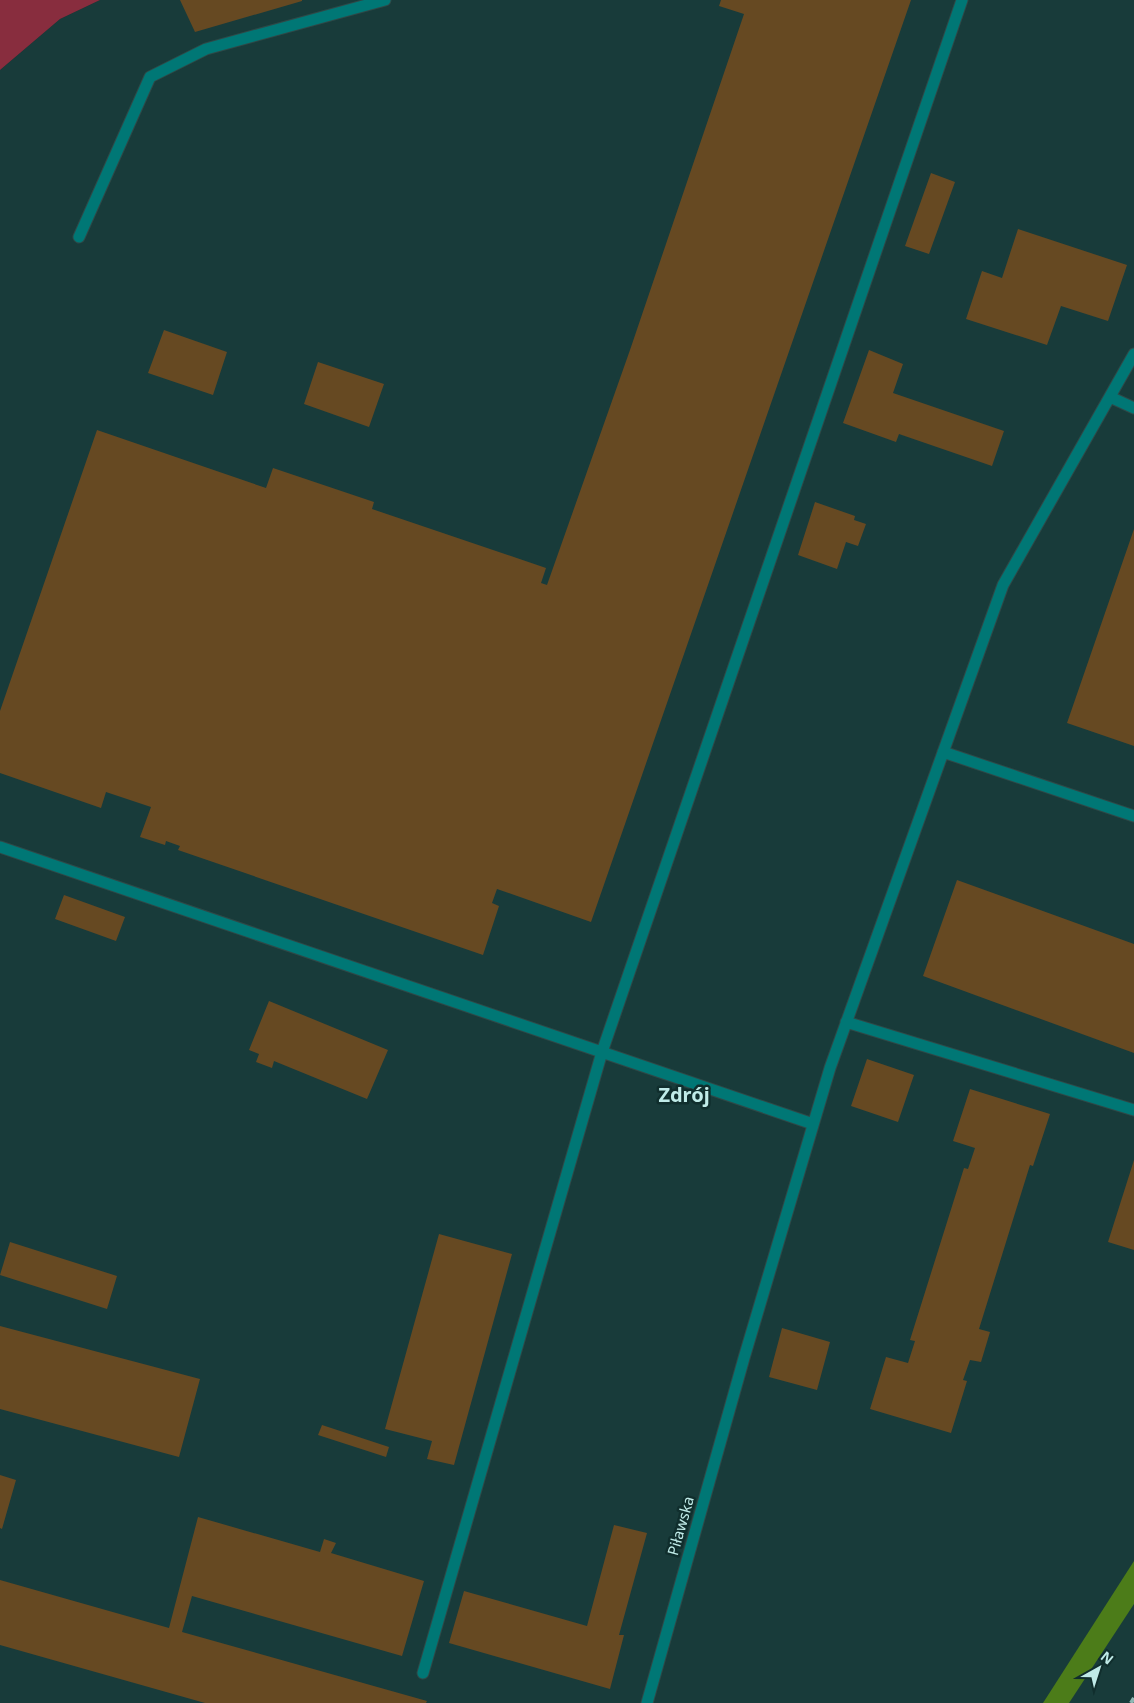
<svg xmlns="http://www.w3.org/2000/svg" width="1134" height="1703" font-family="'Noto Sans',sans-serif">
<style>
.built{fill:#183b3a}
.green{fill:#882d3e}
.water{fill:#4c7c19}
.building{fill:#664922}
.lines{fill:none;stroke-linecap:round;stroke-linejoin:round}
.service-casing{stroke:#2e4948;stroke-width:13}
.service{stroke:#007775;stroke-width:11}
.rail{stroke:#8fb7b4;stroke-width:4;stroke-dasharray:10 5;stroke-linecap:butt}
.labels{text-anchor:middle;stroke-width:5;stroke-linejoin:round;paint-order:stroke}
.street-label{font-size:15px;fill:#c0ebe8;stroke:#102e2d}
.district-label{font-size:20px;font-weight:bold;fill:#c0ebe8;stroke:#102e2d}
</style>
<rect width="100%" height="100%" fill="#102e2d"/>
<path class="built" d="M100,0H1134V1703H0V70L60,19Z"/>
<path class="green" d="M0,0H100L60,19L0,70Z"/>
<path class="water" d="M1134,1561V1604L1069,1703H1043Z"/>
<path class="building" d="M180,0H302V1L195,32Z
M721,0H911L591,922L497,889L492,903L499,906L483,955L178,850L180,846L166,841L165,845L140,837L151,807L106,792L101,808L0,773V711L97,430L266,488L273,468L374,502L372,509L546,568L541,583L547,585L630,350L744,14L719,6Z
M931,173L955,182L929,254L905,246Z
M1018,229L1127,265L1108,321L1061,306L1047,345L966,319L982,271L1002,278Z
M164,330L227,352L213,395L148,373Z
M869,350L903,364L893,393L1004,431L992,466L899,434L896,442L843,423Z
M318,362L384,384L369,427L304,404Z
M815,502L855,516L854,520L866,524L858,546L846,542L837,569L798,555Z
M1134,529V746L1067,723Z
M957,880L1134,944V1053L923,976Z
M64,895L125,917L116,941L55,919Z
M269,1001L388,1050L367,1099L274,1061L272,1068L256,1062L259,1054L249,1050Z
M867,1059L914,1075L898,1122L851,1106Z
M970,1089L1050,1114L1033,1166L1030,1165L979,1329L990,1332L981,1362L970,1360L963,1380L967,1381L951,1433L870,1409L886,1357L908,1363L915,1341L910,1340L964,1168L968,1169L975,1148L953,1141Z
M1134,1160V1250L1108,1242Z
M439,1234L512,1254L454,1465L427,1459L432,1441L385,1429Z
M10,1242L117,1276L107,1309L0,1275Z
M0,1326L200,1379L179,1457L0,1409Z
M782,1328L830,1342L817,1390L769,1377Z
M322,1425L389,1447L386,1457L318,1435Z
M0,1475L16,1480L2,1529L0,1528Z
M198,1517L320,1552L324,1539L336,1543L331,1553L424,1581L402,1656L192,1596L182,1632L427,1701L426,1703H205L0,1645V1580L169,1628Z
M614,1525L647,1533L619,1635H624L610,1689L449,1643L464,1591L587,1626Z"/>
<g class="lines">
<g class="service-casing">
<path id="service" d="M79,237L150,77L206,49L385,0
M1110,397L1134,408
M943,752L1134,816
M0,847L813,1124
M846,1022L1134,1110
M423,1673L602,1052L962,0
M647,1703L744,1358L830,1068L1003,585L1134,354"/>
</g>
<use href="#service" class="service"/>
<path class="rail" d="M1131,1703L1134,1698"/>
</g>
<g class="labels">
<g class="street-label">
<text transform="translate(681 1526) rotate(-74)" y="5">Piławska</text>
</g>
<g class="district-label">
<text x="684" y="1102">Zdrój</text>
</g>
</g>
<g transform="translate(1099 1668) rotate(39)" stroke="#102e2d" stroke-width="4" paint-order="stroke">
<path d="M0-4L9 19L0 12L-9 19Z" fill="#c0ebe8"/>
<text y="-8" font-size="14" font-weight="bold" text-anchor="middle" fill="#c0ebe8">N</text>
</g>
</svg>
